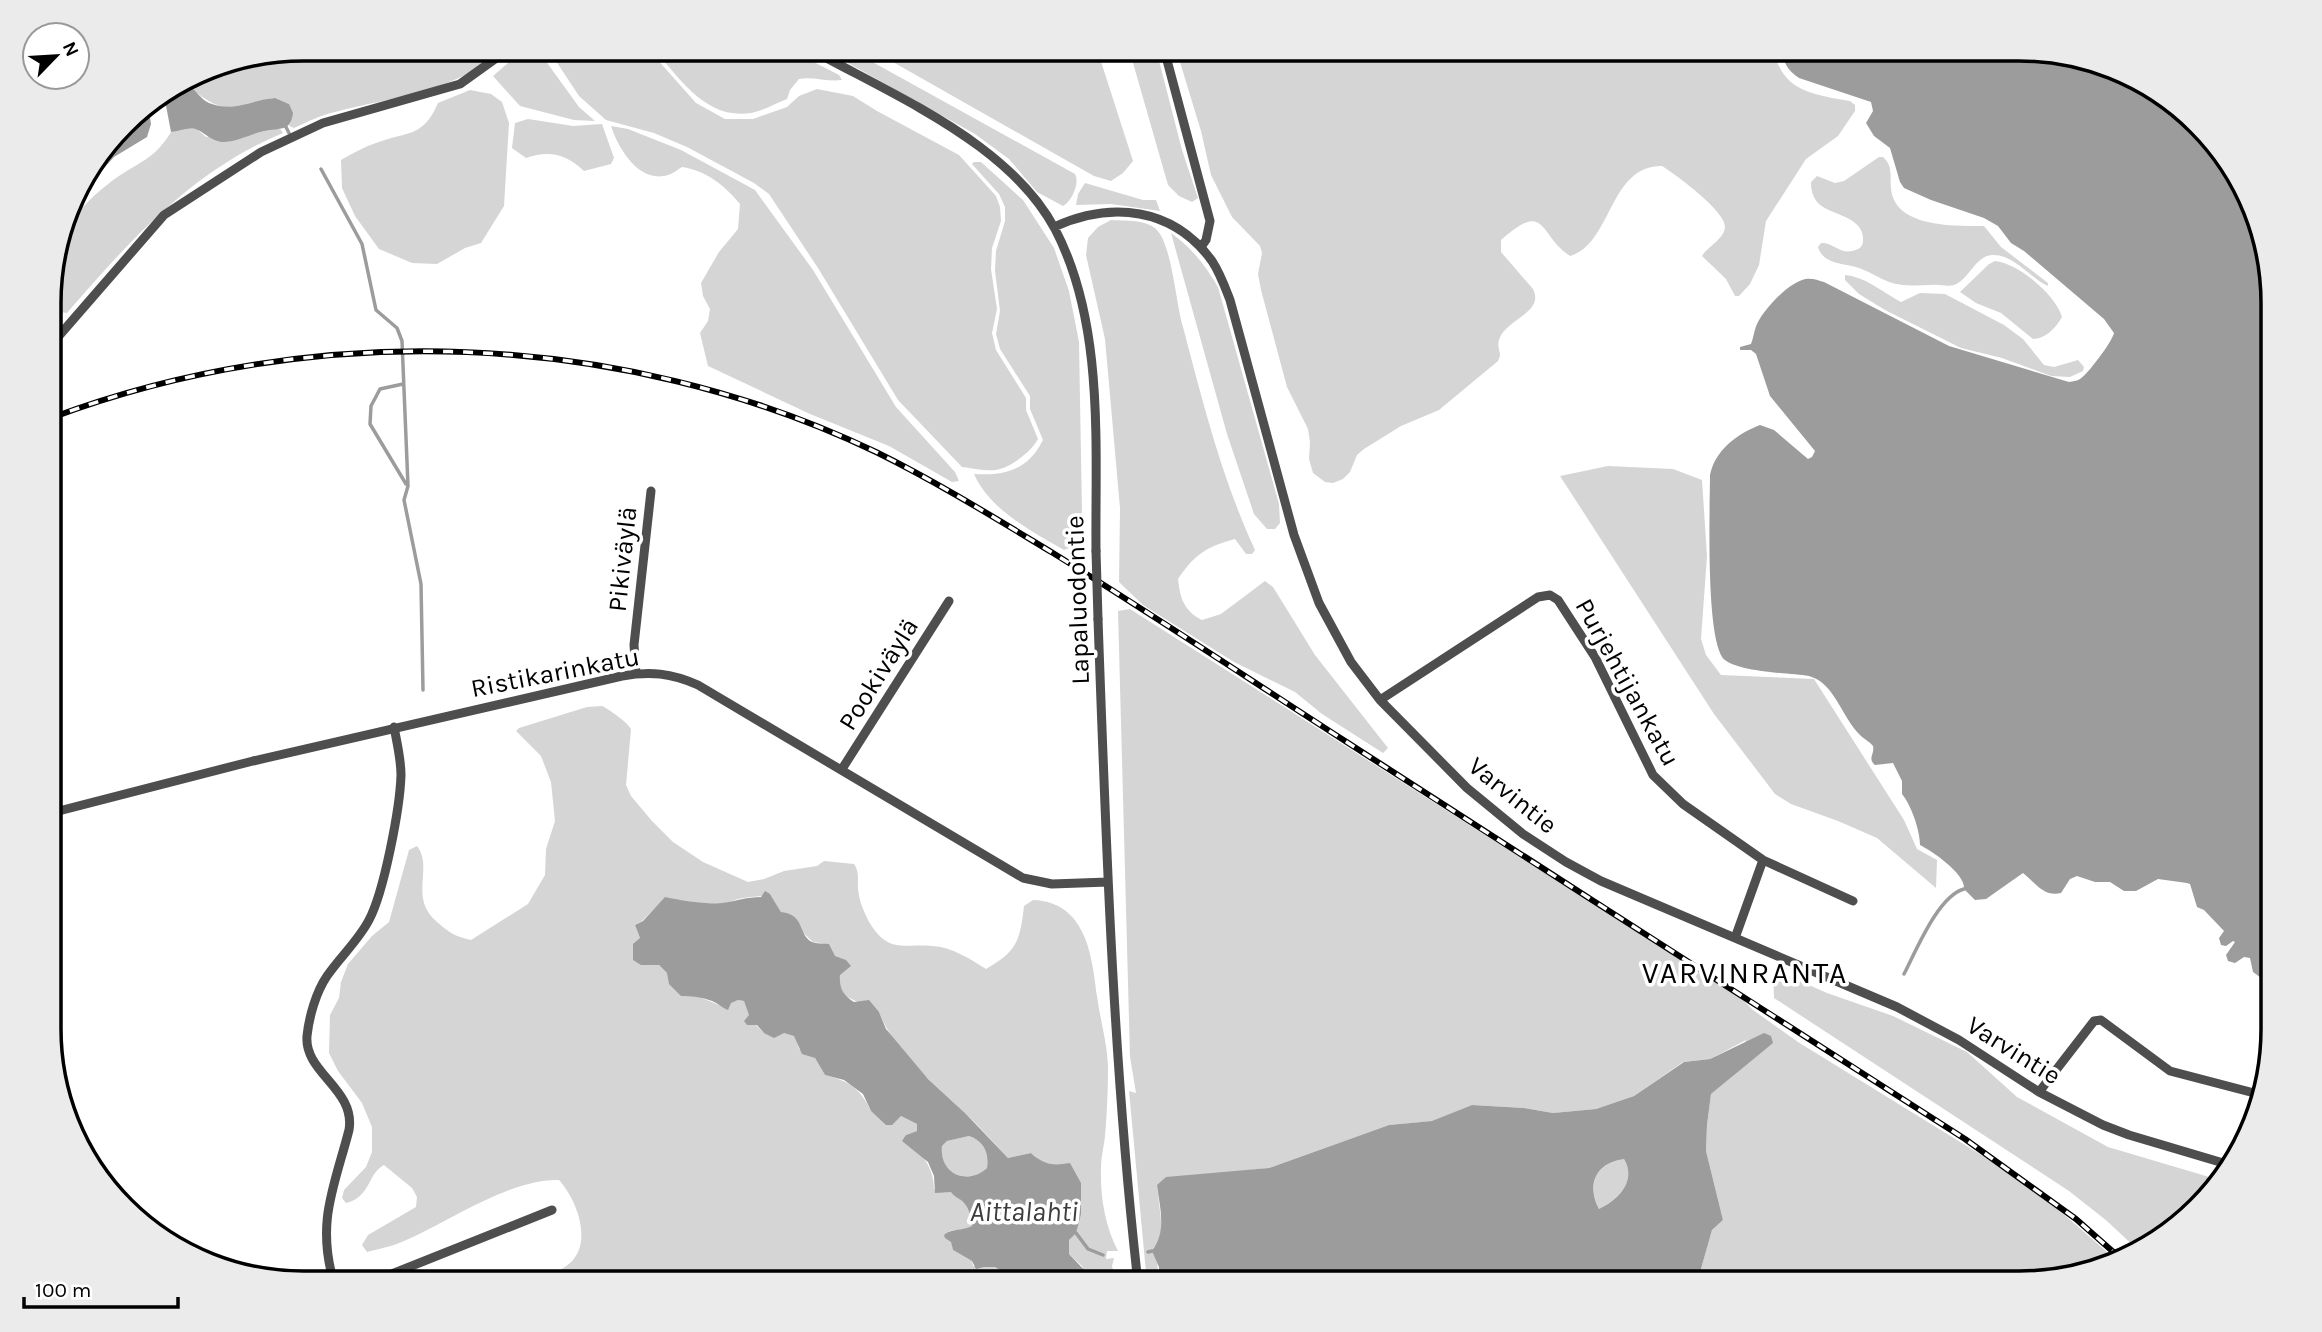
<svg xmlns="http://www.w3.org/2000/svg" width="2322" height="1332" font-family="Karla,sans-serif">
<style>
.green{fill:#d5d5d5}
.water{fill:#9c9c9c;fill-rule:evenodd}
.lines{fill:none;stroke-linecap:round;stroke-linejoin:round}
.stream{stroke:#9c9c9c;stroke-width:3.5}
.street{stroke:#4e4e4e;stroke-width:9}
.rail-casing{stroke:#000;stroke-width:6}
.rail{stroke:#fff;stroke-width:3.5;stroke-dasharray:10;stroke-linecap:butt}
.street-bridge{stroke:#4e4e4e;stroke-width:9}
.labels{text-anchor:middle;stroke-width:7;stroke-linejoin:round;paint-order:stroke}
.street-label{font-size:26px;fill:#000;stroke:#fff}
.water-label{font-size:28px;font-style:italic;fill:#3d3d3d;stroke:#fff}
.quarter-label{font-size:30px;letter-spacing:2px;fill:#000;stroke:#fff}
.rim{fill:none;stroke:#000;stroke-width:3.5}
</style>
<rect width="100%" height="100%" fill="#fff"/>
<path class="green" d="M303,49H501C458,92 391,97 335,112C321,115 307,122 294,128L289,126L291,121L289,104L275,98C263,99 253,103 242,106C221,113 203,98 187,85L177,87L206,68Z
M524,49H537L579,107L595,121L574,120L520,106L493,76Z
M548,49H648L696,103L725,119H753L787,107L799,96L817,89L853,96L877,111L959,155L996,196L1000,207L1001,221L992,248L991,269L997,309L992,333L996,350L1026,398V410L1038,439C1034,446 1030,450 1024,455C1000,475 991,471 962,467L898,400L818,268L769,194L754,183L687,147L654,133L606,120L579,96Z
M654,49H780L802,56L839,75L842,80C827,82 813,76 799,79L790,90L787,99C776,103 763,111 751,113C706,120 680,79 654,49Z
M823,49H849L1075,174C1080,183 1072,201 1063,206L1037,192L1009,159L975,134Z
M870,49H1097L1133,161L1123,173L1111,181L1094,176Z
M1129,49H1156L1182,150L1198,198L1192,202L1179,196L1168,185Z
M1176,49H1773C1783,92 1812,94 1850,101L1855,105V111L1838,136L1806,159L1766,221L1759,265L1750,284L1739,296H1735L1726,279L1702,256C1708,246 1725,239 1725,226C1724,210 1675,174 1662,166C1609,165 1612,244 1570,256C1538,235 1547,199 1501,240V252L1533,289C1545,313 1505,319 1499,340C1497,346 1500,350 1500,356L1498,361L1439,410L1401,426L1364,449L1357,455L1350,472L1343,479L1333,483L1325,482L1313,473L1309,459L1310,442L1308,429L1287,387L1261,290L1258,274L1262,253L1260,246L1232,217L1211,175L1201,131Z
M470,90L491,94L502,102L509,123L504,206L481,243L465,248L437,264L412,263L379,249L355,216L342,188L341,160C353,153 364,147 376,143C408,131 423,138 438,103Z
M528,119L573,126L602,124L614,158L611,164L584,171C566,154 549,150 526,158L512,148L515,123Z
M611,126L628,129L681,150L755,190L813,270L896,407L955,472L959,481L952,482L889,446L810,414L708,366L700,333L708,321L710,309L703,296L701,283L719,252L738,229L740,204C724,185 707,171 682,167C678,169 673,174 668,175C639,184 618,148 611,126Z
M185,128L197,129L206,137L274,129H280L283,133C193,170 129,241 67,313L60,312C55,299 50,284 51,270C56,231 88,197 119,176C142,161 156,157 171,132Z
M1879,157H1883C1893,166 1890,175 1891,188C1894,228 1955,226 1984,226L2001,247L2048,283V286C2030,278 2014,254 1992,255C1975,256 1969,280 1954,285C1947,287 1939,284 1932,285C1918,285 1903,287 1889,282C1879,278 1870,272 1859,268C1845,263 1823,265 1818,247L1821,243C1832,242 1840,254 1852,251C1858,250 1863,247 1863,241C1865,216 1831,216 1818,203C1813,197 1811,191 1811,182L1817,176L1835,183L1844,181Z
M974,162H981L1023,200L1054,248L1069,291L1079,342L1082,512L1072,547L1064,550C1031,531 990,510 974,474C1005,476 1028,470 1043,440L1030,409V396L1000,349L996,334L1000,311L995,271L996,251L1005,221V207L999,194L972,164Z
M1085,183L1143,200H1156L1160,211L1111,204L1076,205L1078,194Z
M1111,220C1125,221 1146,219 1157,230C1172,246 1176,304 1183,327C1203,403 1222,479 1255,550L1252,554H1246L1235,539C1206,547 1195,554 1178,579C1180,598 1184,611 1202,620L1221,614L1265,581L1273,587L1315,655L1388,748L1383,753L1322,714L1295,692L1234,662L1143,605L1119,582L1120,508L1105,339L1086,255L1088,238L1098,227Z
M1171,233C1192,248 1205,265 1218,287L1279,504L1280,523L1275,529H1267L1254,514L1227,434Z
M1995,261C2018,263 2056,295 2062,317C2056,328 2045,339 2033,339L2001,313L1976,303L1960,292L1989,264Z
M1845,275C1866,277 1884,293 1901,302L1920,293L1945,294L2004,325L2023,339L2044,365L2054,367L2078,360L2084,367L2083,371L2070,377L2051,376L2002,358L1961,348L1885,310L1859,294L1845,280Z
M1608,466L1673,469L1702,480L1707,556L1701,639L1706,655L1721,675L1814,679L1904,820L1917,849L1937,860L1936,888L1877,838L1838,821L1791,804L1775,794L1714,714L1560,476Z
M1130,609L1740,997L1753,1010L1798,1042L2030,1185L2114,1258L2035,1282L1697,1283L1712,1230L1723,1220L1706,1151L1707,1125L1711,1094L1735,1074L1746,1040L1710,1059L1683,1062L1634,1096L1596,1109L1553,1113L1524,1108L1472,1105L1433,1121L1389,1125L1269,1168L1221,1173L1157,1185L1162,1229L1157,1259L1159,1283H1147L1129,1091L1136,1093L1130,1057L1118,611Z
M602,706C610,710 627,722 631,729L626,785L631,796L652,821L673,842L703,862L748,882L764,879L784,871L817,866L824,861L854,864C861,874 856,883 859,895C860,903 866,917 871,925C890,954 904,943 932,946C952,947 970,959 986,969C1017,951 1020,941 1024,906L1033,900C1086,902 1092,955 1097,996C1100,1019 1107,1042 1108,1066C1108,1088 1107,1113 1105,1136C1104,1146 1101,1157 1101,1168C1100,1196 1105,1226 1118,1251H1107L1106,1259L1114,1258L1112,1266L1116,1283H1090L1082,1266L1069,1254V1240C1084,1223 1079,1204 1081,1183L1054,1165L1042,1162L1031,1153L1008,1158C995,1144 981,1128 967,1115C935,1084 896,1055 879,1012L845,996L839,985L840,975L829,944L813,942L781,912L770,894C761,897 752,896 743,898C735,899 728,903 721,904C709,905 677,901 665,898L642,921L635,925L640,938L641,965H659L667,973L681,996H697L719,1005L738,1000L744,1001L754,1023L764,1033H784L795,1036L799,1049L815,1058L825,1075C850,1082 859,1087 871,1111L895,1121L901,1116L917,1124V1131L906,1135C920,1153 934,1166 934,1189L951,1191C955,1198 960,1198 964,1203C969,1208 972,1219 973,1226L967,1229L949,1231L953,1250L972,1261L973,1266L995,1267L1003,1272L1024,1273L1037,1283H525C539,1277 560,1273 570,1263C593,1242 577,1200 559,1180C511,1178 448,1222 404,1241C393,1246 379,1249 367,1252L362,1245L368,1235L416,1207L417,1197L412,1188L384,1165C368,1173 370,1198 346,1203L342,1198L344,1190L366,1167L372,1152V1127L362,1103L338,1071L329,1053L330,1015L339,998L341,982L348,964L372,936L389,922L409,850L417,846C434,868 408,898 437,922C450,933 454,936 471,940L528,904L545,875L546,849L555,821L551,782L541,756L516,731L519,728L587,707Z
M1773,969L1827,993L1893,1016L1967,1052L2017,1097L2108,1147L2216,1179L2146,1249L2139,1251L2107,1221L2069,1191L1774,998Z
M969,1136C984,1141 989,1153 987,1168C966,1186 939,1174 942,1146L947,1141Z
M1624,1159C1637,1181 1618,1199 1599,1209C1587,1184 1595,1164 1624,1159Z"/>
<path class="water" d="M1781,49H2019L2146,83L2230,162L2272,286V986L2253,972L2250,958L2244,957L2235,963L2228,961L2226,955L2235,942L2233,941L2226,946L2221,945L2219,938L2224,931L2204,910L2197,907L2190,884L2187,883L2158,879L2136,891H2124L2110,882H2095L2077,876L2070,879L2061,893C2043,897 2036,883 2023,873L1986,899L1975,900L1964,889C1966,874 1932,851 1920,845C1920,830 1911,805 1902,794V781L1893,763L1875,765C1867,758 1875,754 1873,746C1869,741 1864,739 1860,735C1842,718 1835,683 1809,676C1788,673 1740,672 1725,660C1705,644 1710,506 1710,475C1715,450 1737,434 1760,425L1774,430L1808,459L1812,457L1815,451L1770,396L1756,354L1751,350H1740V347L1751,344C1754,337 1754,329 1758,322C1766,307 1786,286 1802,280C1810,277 1817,280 1824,282L1949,346L2069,382C2073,381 2077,381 2080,379C2088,374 2112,342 2114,333L2104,319L2024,251L2011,243L1998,226L1984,218L1931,200L1904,188L1900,182L1890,148L1874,136L1866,123L1873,111L1871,102L1799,78C1787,70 1784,63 1781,49Z
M187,85C197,90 200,99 209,103C236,113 249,100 275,98L289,104L293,113C292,119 291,124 286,127C280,130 271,129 264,131C250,134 237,142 222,142C212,141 206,134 198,130C189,126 180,131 171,132L164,95L177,87Z
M148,105L151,124L147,137L114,157L103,169C101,148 130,115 148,105Z
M765,891L770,894L781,912C806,915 797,934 812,942C816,944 824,943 829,944L835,956L846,960L851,966L840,975C839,988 843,995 854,1002L869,1000L879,1012L886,1029L928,1079L966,1114L1008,1158L1031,1153C1044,1165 1053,1166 1070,1163L1081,1183V1214L1076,1233L1069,1240V1254L1091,1277V1282L1082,1283L1068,1279L1064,1283H1037L1023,1273L1003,1272L995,1267H984L976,1269L972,1261L953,1250L951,1242L945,1238L944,1235C952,1228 963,1231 972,1226C972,1219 969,1208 964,1203C960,1198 955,1198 951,1192L935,1193L934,1176L928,1162L902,1141L906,1135L917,1131V1124L901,1116L892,1125H886L871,1111L863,1094L844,1080L825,1075L815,1058L802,1054L794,1036L784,1033L774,1038L764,1033L757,1025H747L744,1021L749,1015L744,1001L738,1000L731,1003L728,1010C722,1008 718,1003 712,1001C702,997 691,996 681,996L669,984L667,973L659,965H641L633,960V944L640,938L635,925L643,921L665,897C677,900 710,905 722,903C736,901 747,897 761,897ZM969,1136C984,1141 989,1153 987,1168C967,1186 939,1174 942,1146L947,1141Z
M1764,1033L1771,1036L1773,1043L1711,1094L1707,1125L1706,1151L1723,1220L1712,1230L1697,1283H1460L1444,1275L1436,1277L1434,1283H1159V1267L1152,1251C1167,1231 1160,1209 1157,1185L1166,1177L1269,1168L1389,1125L1432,1121L1472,1105L1524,1108L1553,1113L1596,1109L1634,1096L1684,1062L1710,1059ZM1624,1159C1637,1181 1618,1200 1599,1209C1586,1184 1596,1163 1624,1159Z"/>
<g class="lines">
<path class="stream" d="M286,127L289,133
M321,169L362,244L376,310L397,328L402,341L408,486L404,500L421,584L423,690
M403,384L380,389L371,406L370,424L406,484
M1904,974C1916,951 1938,896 1964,889
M1076,1233L1088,1249L1103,1255
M1148,1252L1152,1251"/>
<path class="street" d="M810,49C866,80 928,108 980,147C1008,168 1038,197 1055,229C1105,324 1095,447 1096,551
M1164,49L1210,221L1206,240L1201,247
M1054,227C1111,201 1173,207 1212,261C1220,273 1225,287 1230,300L1294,535L1319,603L1351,662L1380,700L1467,788L1523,834L1566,862L1601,881L1897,1007L1959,1040L2039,1092L2103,1125L2129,1135L2230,1165
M51,345L164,215L261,152L323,123L460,84L509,49
M1098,619C1106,841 1113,1062 1138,1283
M636,674L634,645L651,491
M1380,700L1538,597L1550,595L1558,600L1595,657L1653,775L1683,804L1763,860L1735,938
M842,769L949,601
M51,813L253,761L622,676C650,671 671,673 698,685L1023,878L1052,884L1108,882
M1763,860L1853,901
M2039,1092L2094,1021L2101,1020L2170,1071L2258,1094
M334,1283C316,1222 334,1188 349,1130C356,1089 304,1073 307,1036C309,1017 316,992 327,976C340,957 358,941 369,920C384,892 400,808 401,775C401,759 397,743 394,727
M369,1283L552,1210"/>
<g class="rail-casing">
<path id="rail" d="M51,418C315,319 621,330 876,452C937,482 995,518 1053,553C1150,613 1246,677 1342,739C1549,873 1758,1006 1965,1139L2076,1219L2119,1257"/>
</g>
<use href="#rail" class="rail"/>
<path class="street-bridge" d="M1096,551L1098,619"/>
</g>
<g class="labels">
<g class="street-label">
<text transform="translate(622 559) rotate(-84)" y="9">Pikiväylä</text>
<text transform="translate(1077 600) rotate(-92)" y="9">Lapaluodontie</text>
<text transform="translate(555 672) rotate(-11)" y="9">Ristikarinkatu</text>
<text transform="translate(878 674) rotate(-58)" y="9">Pookiväylä</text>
<text transform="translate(1628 682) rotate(61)" y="9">Purjehtijankatu</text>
<text transform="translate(1513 795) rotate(39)" y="9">Varvintie</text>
<text transform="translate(2014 1050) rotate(32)" y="9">Varvintie</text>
</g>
<g class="water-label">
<text x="1024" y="1221">Aittalahti</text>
</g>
<g class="quarter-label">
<text x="1745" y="983">VARVINRANTA</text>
</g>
</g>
<path d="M0 0H2322V1332H0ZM303 61H2019A242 242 0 0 1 2261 303V1029A242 242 0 0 1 2019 1271H303A242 242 0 0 1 61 1029V303A242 242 0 0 1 303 61Z" fill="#ebebeb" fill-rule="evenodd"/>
<path class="rim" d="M303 61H2019A242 242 0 0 1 2261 303V1029A242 242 0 0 1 2019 1271H303A242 242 0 0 1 61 1029V303A242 242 0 0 1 303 61Z"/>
<g transform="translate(56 56) rotate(65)"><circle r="33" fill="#ffffff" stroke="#999999" stroke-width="2"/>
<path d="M0-5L12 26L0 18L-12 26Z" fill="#000000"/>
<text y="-10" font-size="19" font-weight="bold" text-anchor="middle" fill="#000000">N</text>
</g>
<path d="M24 1297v10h154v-10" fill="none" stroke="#000000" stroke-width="3.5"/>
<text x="35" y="1297" font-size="21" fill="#000000" stroke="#ffffff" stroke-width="5" paint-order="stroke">100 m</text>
</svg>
